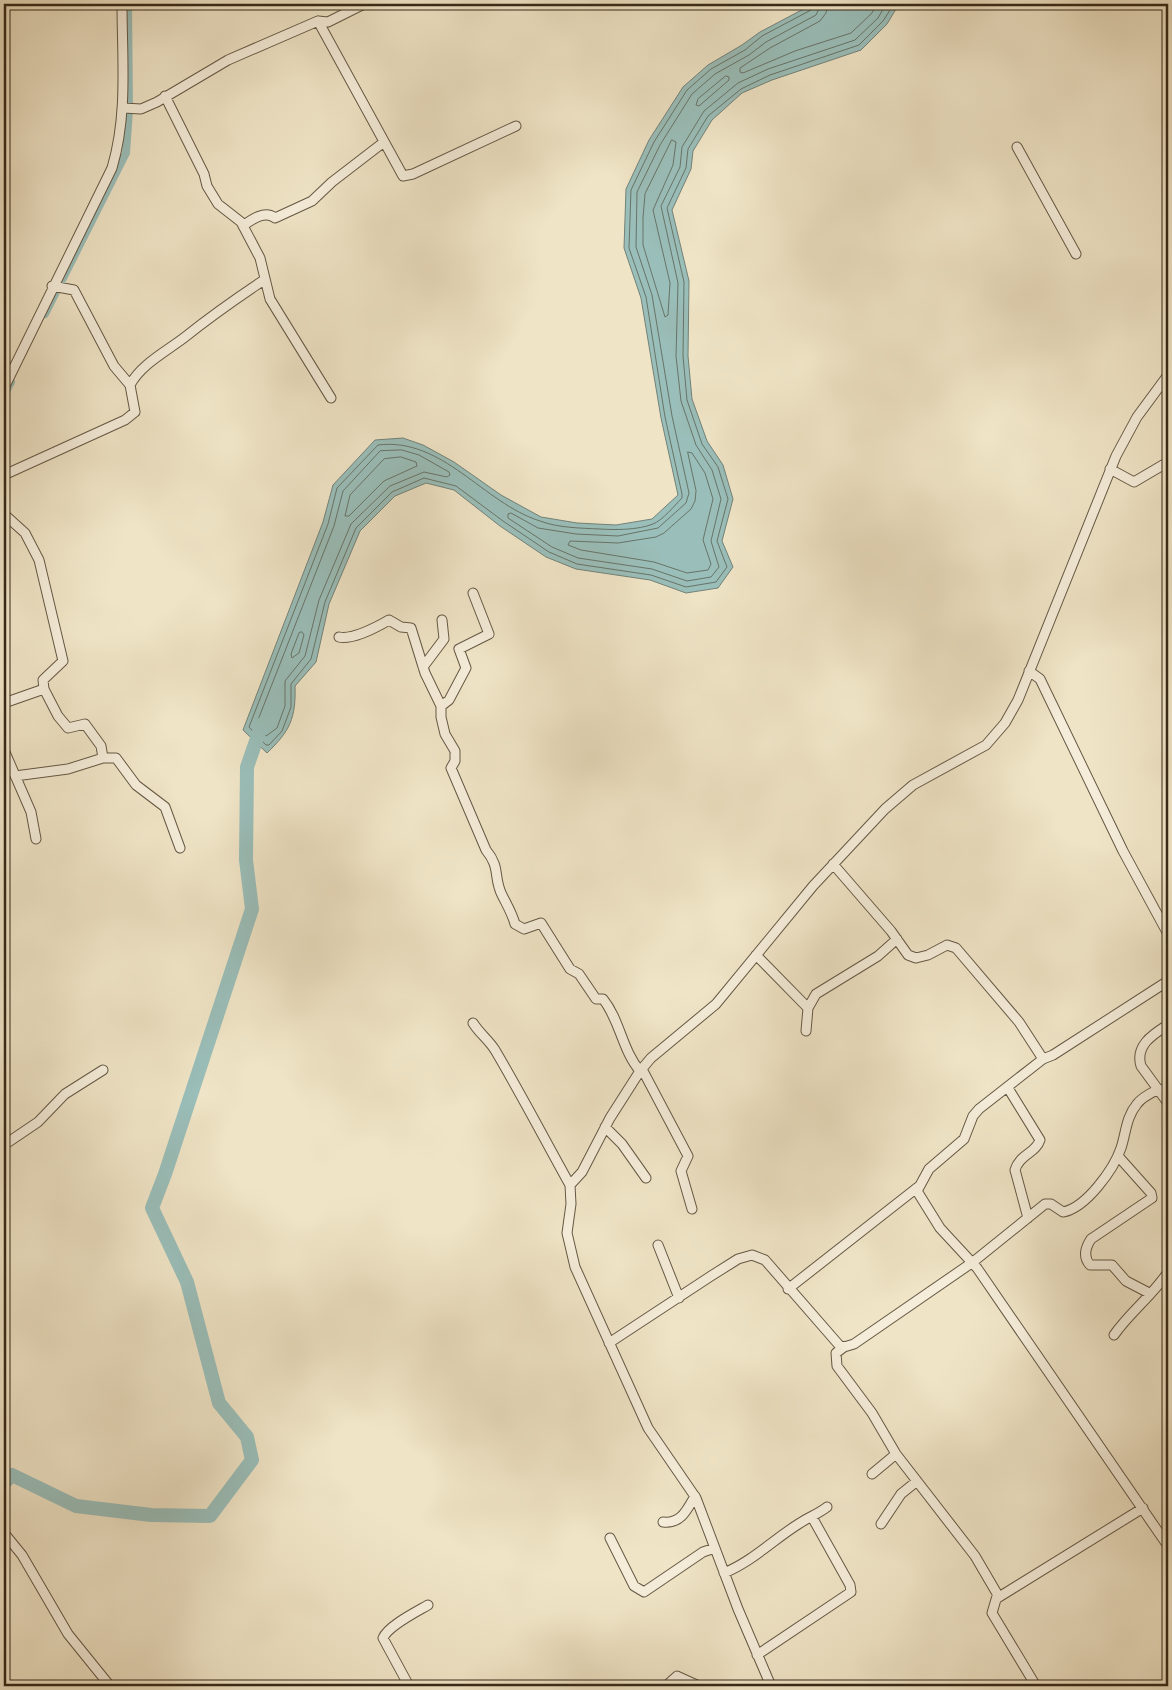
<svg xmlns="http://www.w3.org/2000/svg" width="1172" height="1690" font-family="'IM FELL DW Pica',serif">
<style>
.water{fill:#9abeb9;stroke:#728279}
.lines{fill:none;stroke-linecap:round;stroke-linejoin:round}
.shore{stroke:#687468;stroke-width:1}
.canal{stroke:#9abeb9;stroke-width:8}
.river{stroke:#9abeb9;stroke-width:14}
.minor-casing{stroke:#655844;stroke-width:11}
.minor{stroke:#f5edda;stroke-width:9}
</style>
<rect width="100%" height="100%" fill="#efe4c6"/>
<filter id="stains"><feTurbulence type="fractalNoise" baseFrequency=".004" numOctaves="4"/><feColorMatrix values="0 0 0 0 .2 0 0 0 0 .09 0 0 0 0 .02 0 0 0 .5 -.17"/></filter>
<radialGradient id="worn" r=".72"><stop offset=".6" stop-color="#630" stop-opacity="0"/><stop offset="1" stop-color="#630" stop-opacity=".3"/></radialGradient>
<path class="water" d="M813,4H899L887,24L861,50L772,80L742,93L712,120L693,151L691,169L672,210L689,281L688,356L692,399L707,441L723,465L733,499L722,541L733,567L718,588L686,593L650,580L576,569L546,557L500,526L454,490L426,483L395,496L360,531L329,604L316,662L295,686C296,718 290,731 267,753L243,730L323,522L333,485L375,440L403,438L423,445L454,462L501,495L541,517L577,523L616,525L652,519L678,495L661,418L641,298L624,248L626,189L649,140L683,87L708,65L742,45L760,32Z"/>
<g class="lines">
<path class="shore" d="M814,4L811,10L762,36L745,50L711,69L687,90L654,142L631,190L629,248L646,297L665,417L682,494V498C674,506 663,520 653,524C638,530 616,530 600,529C580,528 559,528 540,521C483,503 443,437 378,445L337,488L328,524L249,727L266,745H269L282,731L291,707V684L311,659L325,602L356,528L392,492L424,478L456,486L503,521L549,552L577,564L651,575L686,587L716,582L727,567L717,541L728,499L718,467L702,444L687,400L683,356L684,282L667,208L686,168L688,149L708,116L741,89L770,75L859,45L883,21L894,4
M821,4L816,15L766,42L749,55L715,74L692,94L660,145L637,192L636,247L652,295L672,416L689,493L686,503L658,528L618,536L576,534L538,528L511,513L508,514V518L552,547L578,558L652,569L687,581L711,577L719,567L711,541L721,499L712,470L696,445L681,401L676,356L678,283L661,206L680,167L682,147L704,111L738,83L768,69L855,40L878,18L886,4
M828,4L826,13L820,21L770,48L740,68V72L743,73L795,51L851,33L872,13L877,4
M726,76L729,77V80L699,106L696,105L698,99Z
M672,140L676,142L673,165L653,210L670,283L668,315L665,317L643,245V218L645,194Z
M402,450L419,455L449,472L450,475L447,477L424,472L390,486L351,524L319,600L305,656L285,681V706L277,728L266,736L256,725L334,526L343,491L380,451Z
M688,452L692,453L705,473L713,499L703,540L711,564L708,570L687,573L654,562L581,550L568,545L570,541L618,543L656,537L664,533L691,509L695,501L696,491Z
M401,457L416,462L417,466L384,481L349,516H345L350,495L384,459Z
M302,632L304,635L299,653L292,658L291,654L299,633Z"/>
<path class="canal" d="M45,314L126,153L129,110L128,4
M4,396L11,382"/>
<path class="river" d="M4,1483L12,1475L76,1506L151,1515L210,1516L252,1460L247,1437L219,1403L187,1282L152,1208L165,1174L252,909L246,860L247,767L262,724"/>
<g class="minor-casing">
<path id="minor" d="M318,21L403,176L413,174L516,126
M165,96L204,174L207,186L218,204L241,222L260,258L270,299L331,398
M123,108L141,109L157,102L228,60L318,21L328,22L364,4
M1017,147L1076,254
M243,226C252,219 265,210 275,218L312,201L332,182L384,142
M130,385C141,364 167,351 185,337C210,317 237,298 264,280
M4,388L112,168C128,114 122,59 122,4
M1110,469L1134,482L1168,462
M4,475L125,420L135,412L130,385L114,366L74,290L52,286
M4,514L25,533L39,560L63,661L43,680L44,689L4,703
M339,637C352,640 377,627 389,620L401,627L411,628L425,673L441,706V717L445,734L455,751V761L451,768L486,850C501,868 493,877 502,895C507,905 512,913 515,924L524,929L541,923L570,969L579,974L596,999H603C620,1020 622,1050 640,1071
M423,667L444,639L442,620
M1029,671L1040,679L1123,851L1168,934
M44,689L58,716L68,728L85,724L101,746L103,758
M441,706L449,700L466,668L459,649L489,634L473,593
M4,750L31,812L36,839
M15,776L68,769L103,758H116L136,785L165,807L180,848
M833,864L891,931L908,955L916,958L928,955L947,945L956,948L1019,1022L1043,1059
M756,955L808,1008
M1168,981L1053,1055L1043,1059L979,1109L973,1116L964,1139L929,1169L917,1191L940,1228L977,1268L1168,1546
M1168,981V998
M473,1023C480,1034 488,1039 495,1050C521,1094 545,1140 570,1185
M1168,1027L1166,1026C1152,1035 1135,1046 1141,1066L1168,1103
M806,1031L808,1008L816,994L878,956L897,939
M642,1069L688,1156L681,1171L692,1209
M1008,1088L1040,1140C1036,1153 1019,1155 1015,1170L1028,1218
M605,1127L622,1144L646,1178
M4,1145L38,1122L65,1094L103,1070
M1118,1156L1151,1193L1152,1198L1091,1239C1085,1248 1083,1257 1090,1265H1112L1126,1281L1149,1293
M658,1245L679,1298
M788,1289L918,1187
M1114,1335C1130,1312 1153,1295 1168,1272
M609,1343L711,1276L738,1259L752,1255L765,1260L839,1345L844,1347L854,1344L973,1262L1045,1204H1051L1063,1212C1086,1208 1114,1169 1121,1148C1126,1133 1126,1117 1137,1104C1142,1097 1151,1093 1159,1089
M844,1347L836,1353L837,1366L872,1413L896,1454L975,1556L999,1597L1143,1508
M872,1474L896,1454
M663,1522C681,1524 687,1510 695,1496
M881,1524L901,1494L917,1481
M4,1533L22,1555L68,1634L110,1686
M610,1538L634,1586L644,1592L703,1552L715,1548
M724,1573C753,1561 774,1539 800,1523C809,1517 818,1514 827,1507
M997,1596L992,1613L1036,1686
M757,1655L851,1592L850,1585L812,1517
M409,1686L383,1638C388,1626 416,1612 428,1605
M666,1686L677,1676L699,1686
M771,1686L738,1609L696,1498L648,1428L575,1267L567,1233L571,1204L570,1185L582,1172L610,1118L640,1071L651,1058L716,1004L813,886L885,809L913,785L986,745L1005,723L1018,700L1116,456L1137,417L1168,375"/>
</g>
<use href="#minor" class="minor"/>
</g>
<rect width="1172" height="1690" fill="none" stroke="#efe4c6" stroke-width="20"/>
<rect x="5" y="5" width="1162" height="1680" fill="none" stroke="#372918" stroke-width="2.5"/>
<rect x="10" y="10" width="1152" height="1670" fill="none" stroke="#372918"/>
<rect width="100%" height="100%" filter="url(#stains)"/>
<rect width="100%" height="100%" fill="url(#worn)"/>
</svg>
